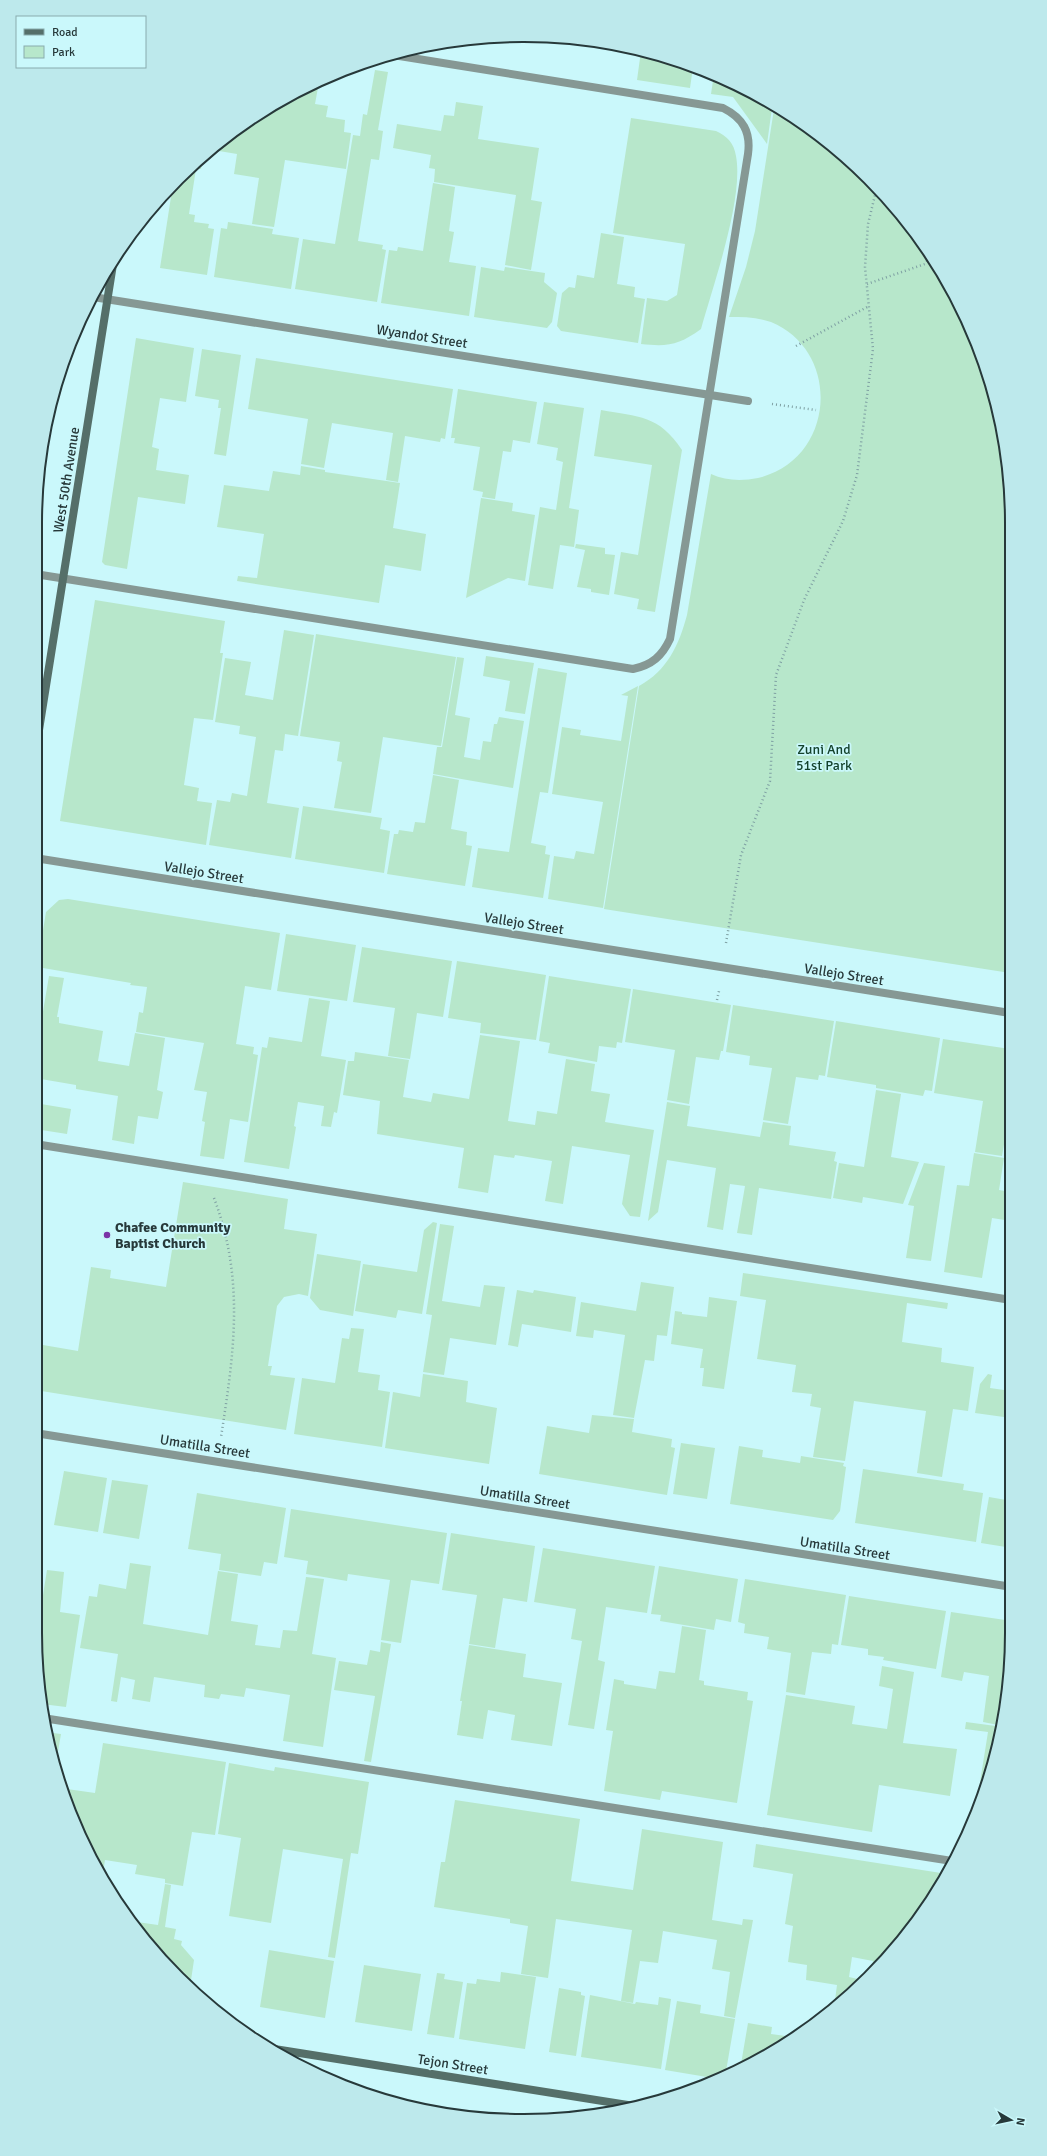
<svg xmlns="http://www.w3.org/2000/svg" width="1047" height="2156" font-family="Signika,sans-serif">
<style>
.green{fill:#b7e7cb}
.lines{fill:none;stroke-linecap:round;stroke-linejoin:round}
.path{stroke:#7fa0a3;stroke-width:2.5;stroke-dasharray:1 3;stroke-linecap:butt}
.lane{stroke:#869894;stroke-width:8}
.street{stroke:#869894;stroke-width:8}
.secondary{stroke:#556f69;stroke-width:8}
.poi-dot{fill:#7a33a6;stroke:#caf8fb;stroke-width:1.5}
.labels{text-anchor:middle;stroke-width:3.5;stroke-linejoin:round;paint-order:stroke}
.street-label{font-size:14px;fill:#27393a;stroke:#caf8fb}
.park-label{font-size:14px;fill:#14422c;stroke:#caf8fb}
.poi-label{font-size:14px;font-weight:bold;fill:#27393a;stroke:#caf8fb;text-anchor:start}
.rim{fill:none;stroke:#27393a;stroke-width:2}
</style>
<rect width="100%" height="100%" fill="#caf8fb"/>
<path class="green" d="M641,51L693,67L690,88L637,80Z
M375,70L388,72L378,130L383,131L379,160L371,159L358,241L383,245L382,249L386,250L377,302L295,289L303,239L335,244L353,135L360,136L363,114L367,115Z
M714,74L772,108L767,144L733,97L711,94Z
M319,82L315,104L328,106L326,117L345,120L344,132L351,133L346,169L285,160L274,227L252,224L259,178L234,174L237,154L213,150L252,117Z
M456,102L483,106L478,139L539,148L531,200L542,202L531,270L505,265L516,195L434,182L435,169L429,168L431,155L393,148L397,124L441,131L444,115L454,116Z
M774,109L821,136L911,226L975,336L1008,460L1010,973L604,909L639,686C667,671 679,645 687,615L711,474C726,481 742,481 758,478C835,460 843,352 771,322C757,317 743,317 729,317L746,267L755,231Z
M631,118L716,131C727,136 734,143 736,156C744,198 713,286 701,329C679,345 668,347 641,344L647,298L667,301L677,295L685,244L613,233Z
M203,157L201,169H196L189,214L195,215L194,222L209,224L208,228L214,229L207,275L160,268L173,184Z
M433,183L455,187L449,231L454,232L449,262L476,266L469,316L381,303L389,250L397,251L398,247L423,251Z
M228,222L273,229L272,234L299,238L291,289L214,277L221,228L227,229Z
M601,233L624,237L617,284L635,287L634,297L645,299L638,343L561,331L557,326L562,293L569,287L575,288L577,275L594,278Z
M481,267L504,271L505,267L545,273L544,282L557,293L552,322L547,328L474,317Z
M136,338L194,348L186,402L160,398L152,447L159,449L156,470L189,475L185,504L138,497L127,569L105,565L102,562Z
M202,349L241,355L226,456L214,454L221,408H218L219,400L195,396Z
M256,358L453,389L445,439L441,438L440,442L405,436L398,482L386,480L393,433L332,423L324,468L301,464L308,419L248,409Z
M458,389L537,402L530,443L513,440L511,452L503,451L495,499L482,497L483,492L473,490L480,447L454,443L455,438H451Z
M56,391L35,524L44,428Z
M544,402L584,408L569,508L579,510L574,547L560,545L553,589L528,585L540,507L556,510L563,462L556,460L558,448L537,444Z
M601,410C639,417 659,415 682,450L655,612L637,609L639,599L614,594L621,552L638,555L652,465L594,456Z
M301,466L325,470V472L400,483L393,528L426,534L421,571L385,565L379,603L237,581L238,576L257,578L264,534L217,527L224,485L269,491L273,471L300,475Z
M481,498L513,503L512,511L535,515L525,581L508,578L466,598Z
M576,544L605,548V554L615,555L609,595L591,592V589L577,587L585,550L575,548Z
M95,600L225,621L220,653H223L213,720L194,718L184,785L199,788L197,801L212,803L206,845L60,821Z
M284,630L314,635L298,736L285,734L283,751L275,750L267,803L299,808L291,858L209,845L217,800L230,802L232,793L247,796L256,737L239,734L240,726L215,722L225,658L251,662L245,695L273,700Z
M316,634L456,657L441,746L383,737L371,813L334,808L342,762L337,761L340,742L300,736Z
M486,656L534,663L525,714L505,711L510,681L483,676Z
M457,657L464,658L455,715L470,718L464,757L480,760L483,741L491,742L494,724H497L499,717L524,721L513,788L433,774L437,747H442Z
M538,668L567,673L548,793L540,792L531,843L546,846L545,854L550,855L543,898L472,887L478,848L509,852Z
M638,686L603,908L548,899L554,856L574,859L576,851L594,854L603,802L552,794L562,727L581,730L580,735L621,741L628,696L621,695Z
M433,775L459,780L451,829L467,832L466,845L472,846L465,886L387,874L394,834H398L399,830L413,832L415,822L425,823Z
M303,806L382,818L380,829L390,831L384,873L295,859Z
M68,899L280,933L271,990L245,986L236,1044L254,1047L253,1054L258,1055L248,1122L230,1119L224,1159L200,1156L205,1122L202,1121L207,1092L194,1090L204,1043L136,1032L139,1012L143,1013L147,987L130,985L131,983L37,967L46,912L59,900Z
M286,934L356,945L347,1001L277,991Z
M362,947L452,961L443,1017L417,1013L410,1059L388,1056L395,1008L353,1002Z
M457,961L546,975L536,1040L480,1033L481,1023L448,1018Z
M49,976L64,978L57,1017H59V1023L103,1031L98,1061L129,1066L135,1033L165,1038L157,1090L163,1092L158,1119L138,1116L134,1144L112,1140L118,1096L76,1089V1085L35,1078V1059Z
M549,976L631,989L622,1043L617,1042L616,1048L599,1046L597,1062L548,1053L550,1043L539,1041Z
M633,989L731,1005L723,1051H721L719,1060L696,1057L689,1104L667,1100L675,1050L625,1042Z
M309,998L330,1001L321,1056L346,1060L337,1113L334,1112L331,1127L321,1126L324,1106L298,1102L294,1126L296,1127L289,1169L244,1162L262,1047L267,1048L269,1037L302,1042Z
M733,1005L834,1021L825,1076L819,1075L818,1080L796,1077L788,1124L763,1120L772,1068L749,1065L750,1056L726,1052Z
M836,1021L940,1038L932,1091L925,1090L923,1096L876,1088V1085L827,1077Z
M480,1035L520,1041L508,1121L535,1125L537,1111L557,1114L566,1059L595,1064L591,1091L610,1094L605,1122L654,1130L640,1217L630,1216L622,1204L630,1155L572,1146L563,1204L545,1201L552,1161L515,1155L514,1158L494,1155L488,1193L458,1188L464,1148L377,1134L380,1101L343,1095L348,1061H354L355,1052L409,1060L403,1097L431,1102L433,1093L469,1099Z
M943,1039L1010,1049V1110L1002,1156L975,1152L983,1101L934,1093Z
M876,1090L901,1094L891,1157L919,1162L903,1204L863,1197L862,1203L833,1198L839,1163L864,1167Z
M35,1098L42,1099L41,1104L71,1109L67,1134L35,1129Z
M667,1102L690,1106L687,1126L760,1137L763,1122L791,1126L789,1145L836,1152L834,1161L837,1162L831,1199L759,1188L752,1235L737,1233L745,1186L730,1184L723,1230L707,1227L716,1168L667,1160L658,1212L648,1221Z
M974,1153L1004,1158L999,1190L1010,1192L1011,1221L992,1218L982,1278L944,1272L957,1185L969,1186Z
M924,1163L945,1166L931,1261L906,1258L914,1206L908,1205Z
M183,1182L288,1199L284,1229L317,1234L308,1296L299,1294L284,1297L277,1306L268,1366H272L270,1375L295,1378L286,1430L35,1390L43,1345L78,1351L91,1267L111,1270L110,1278L166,1287Z
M433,1222L437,1223L422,1314L398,1310L396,1318L355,1311L363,1264L417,1272L424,1230Z
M440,1224L454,1226L442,1301L480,1307L484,1285L505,1287L496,1345L450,1338L444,1375L423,1372L432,1315L426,1314Z
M317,1254L361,1261L353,1316L320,1310L310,1298Z
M743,1273L948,1303L947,1309L907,1303L902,1342L942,1348L941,1362L974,1367L968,1411L953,1409L942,1477L917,1473L926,1411L854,1401L845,1461L813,1457L821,1408L810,1406L812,1394L792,1392L796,1365L757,1359L766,1300L740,1296Z
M641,1282L674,1287L667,1336L657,1335L654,1361L645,1360L634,1418L613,1415L625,1335L594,1330L593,1338L576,1336L581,1302L636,1311Z
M517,1290L533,1293L534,1290L576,1297L571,1332L522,1324L518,1347L508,1345Z
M709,1297L737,1301L724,1389L702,1386L704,1368H700L703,1349L671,1344L675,1311L682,1312V1314L707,1317Z
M351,1328L364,1329L358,1372L380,1375L378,1390L390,1392L382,1447L294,1434L302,1378L335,1383L342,1338L349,1339Z
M423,1374L468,1381L466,1402L497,1408L489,1464L385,1448L393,1392L420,1397Z
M988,1374L992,1375L990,1388L1011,1391V1418L975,1413L980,1384Z
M592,1415L634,1419L632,1432L672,1439L671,1447L675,1448L667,1495L539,1474L547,1426L589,1433Z
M681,1443L715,1448L707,1499L673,1494Z
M739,1446L763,1450L762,1457L800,1463L801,1456L844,1463L843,1466L846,1467L840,1511L833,1520L730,1504Z
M863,1469L964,1484L963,1490L983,1493L976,1542L855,1523Z
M64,1471L107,1478L98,1532L54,1525Z
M112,1480L148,1485L139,1539L103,1533Z
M197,1493L286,1508L277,1564L264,1562L261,1576L219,1570L221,1554L188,1549Z
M989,1497L1012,1501V1548L981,1543Z
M291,1509L447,1533L439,1584L411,1580L401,1643L381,1640L390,1580L348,1574L347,1581L306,1574L308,1561L284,1557Z
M451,1533L535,1546L527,1602L503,1598L495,1648L469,1644L477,1595L442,1590Z
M543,1548L655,1566L647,1613L606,1607L598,1660L605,1662L594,1729L568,1725L582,1641L571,1639L576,1609L534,1602Z
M130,1563L151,1566L143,1624L208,1635L218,1571L238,1574L231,1621L258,1625L255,1645L280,1648L283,1630L297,1631L306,1577L324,1579L312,1654L336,1658L323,1747L283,1741L290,1695L246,1688L244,1697L221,1694L219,1699L204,1697L205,1685L154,1677L150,1702L132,1699L135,1680L121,1677L117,1702L111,1701L118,1654L80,1648L89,1596L97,1597L99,1584L126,1589Z
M659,1566L738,1579L731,1622L716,1619L714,1630L660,1621L661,1615L651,1614Z
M47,1570L64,1572L60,1612L80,1615L66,1707L42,1704L36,1639Z
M745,1579L846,1595L838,1645L832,1644L831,1654L812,1652L805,1695L786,1692L791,1653L767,1649L769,1637L744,1633L745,1624L738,1622Z
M849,1596L946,1611L936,1669L883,1660L884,1657L868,1655V1649L841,1645Z
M951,1612L1012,1621L1003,1726L983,1722L989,1676L964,1672L962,1681L941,1677Z
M682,1626L706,1630L699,1680L704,1681V1685L748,1692L747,1700L753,1701L737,1803L662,1791L660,1800L604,1791L613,1731L606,1730L614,1679L624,1681V1684L656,1689L659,1671L675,1673Z
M381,1642L391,1644L371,1762L364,1761L375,1696L334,1690L339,1661L367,1665L370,1650L380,1652Z
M469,1645L526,1654L523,1677L562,1683L552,1746L511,1740L515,1715L488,1710L483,1739L457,1735L462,1701H460Z
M882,1666L914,1672L903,1743L957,1749L950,1796L879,1785L872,1832L767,1815L786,1695L855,1706L852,1724L887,1729L893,1689L879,1686Z
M966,1722L1003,1727L974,1820L988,1732L965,1729Z
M45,1732L61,1734L55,1769Z
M103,1743L226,1762L215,1835L192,1832L183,1886L165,1883V1879L135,1874L137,1865L105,1860L102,1879L100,1877L60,1788L95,1793Z
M229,1763L274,1771L275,1767L369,1782L358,1854L351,1853L335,1958L328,1957L343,1859L283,1849L271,1923L229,1916L241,1838L218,1834Z
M455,1800L580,1819L571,1881L633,1890L642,1829L723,1842L712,1920L742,1925L743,1919L753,1920L735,2018L724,2016L730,1972L712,1969L717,1940L663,1931L658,1963L640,1961L633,2003L621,2001L632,1930L556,1919L548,1978L521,1974L528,1926L510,1923V1919L434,1907L441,1862H445Z
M756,1844L941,1873C936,1907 896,1950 871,1973L873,1961L852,1957L849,1977L862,1980L861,1982L834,2008L837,1985L806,1980L807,1965L788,1962L793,1926L785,1924L793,1874L753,1867Z
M165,1884L171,1885L165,1927L176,1929L174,1939L182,1941L181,1945L194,1960L190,1987L130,1921L158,1925Z
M269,1950L334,1961L325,2018L260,2007Z
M364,1965L421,1974L412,2031L355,2022Z
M501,1972L536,1977L525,2049L459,2039L467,1983L476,1984L477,1979L500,1982Z
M437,1973L445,1974L444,1979L463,1982L454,2038L427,2034Z
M559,1988L581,1992V1995L585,1996L576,2056L549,2052Z
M590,1995L635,2004L636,2002L658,2005L659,1997L671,1999L661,2069L581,2057Z
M677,2001L701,2005L700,2013L735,2019L725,2077L719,2079L665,2070Z
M748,2023L772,2027L771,2034L793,2037L740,2070Z
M459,2112L505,2120H492L459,2116Z"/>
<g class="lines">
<path class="path" d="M867,284L925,264L929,258
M796,346L869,306
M772,404L816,410
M726,943L741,855L770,781L776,675L804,600L843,521L857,475L873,349L865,267L868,224L876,191
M717,1000L719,991
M214,1198C245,1280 234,1353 221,1437"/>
<path class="lane" d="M35,574L633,669C652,665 662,656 670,639L748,154C751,132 743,118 723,108L393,55
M35,1144L1011,1300
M43,1718L952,1861"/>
<path class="street" d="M93,297L748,401
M35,858L1010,1013
M35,1433L1012,1587"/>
<path class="secondary" d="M35,755L114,258
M268,2048L634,2106"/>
</g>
<circle class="poi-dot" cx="107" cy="1235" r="4"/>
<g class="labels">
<g class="street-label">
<text transform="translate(422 336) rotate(9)" y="5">Wyandot Street</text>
<text transform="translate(66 480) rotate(-81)" y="5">West 50th Avenue</text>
<text transform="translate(204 872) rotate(9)" y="5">Vallejo Street</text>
<text transform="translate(524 923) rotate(9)" y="5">Vallejo Street</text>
<text transform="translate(844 974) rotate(9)" y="5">Vallejo Street</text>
<text transform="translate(205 1446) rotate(9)" y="5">Umatilla Street</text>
<text transform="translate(525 1497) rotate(9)" y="5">Umatilla Street</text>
<text transform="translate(845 1548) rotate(9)" y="5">Umatilla Street</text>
<text transform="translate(453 2064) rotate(9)" y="5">Tejon Street</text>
</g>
<g class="park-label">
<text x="824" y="754">Zuni And<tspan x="824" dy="16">51st Park</tspan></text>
</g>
<g class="poi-label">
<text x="115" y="1232">Chafee Community<tspan x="115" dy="16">Baptist Church</tspan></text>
</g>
</g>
<path d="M0 0H1047V2156H0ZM523 42H524A481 481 0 0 1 1005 523V1633A481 481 0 0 1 524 2114H523A481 481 0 0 1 42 1633V523A481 481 0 0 1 523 42Z" fill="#bde9ec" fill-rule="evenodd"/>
<path class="rim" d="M523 42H524A481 481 0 0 1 1005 523V1633A481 481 0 0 1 524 2114H523A481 481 0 0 1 42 1633V523A481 481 0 0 1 523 42Z"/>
<rect x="16" y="16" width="130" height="52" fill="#caf8fb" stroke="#89acae"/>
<rect x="24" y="29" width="20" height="6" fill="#556f69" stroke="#89acae"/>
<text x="52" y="36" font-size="12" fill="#27393a">Road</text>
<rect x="24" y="46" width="20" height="12" fill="#b7e7cb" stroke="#89acae"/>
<text x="52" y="56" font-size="12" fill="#27393a">Park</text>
<g transform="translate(1011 2120) rotate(99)" stroke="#caf8fb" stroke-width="3" paint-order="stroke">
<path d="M0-3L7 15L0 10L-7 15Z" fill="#27393a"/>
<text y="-6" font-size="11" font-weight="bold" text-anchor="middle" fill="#27393a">N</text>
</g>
</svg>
